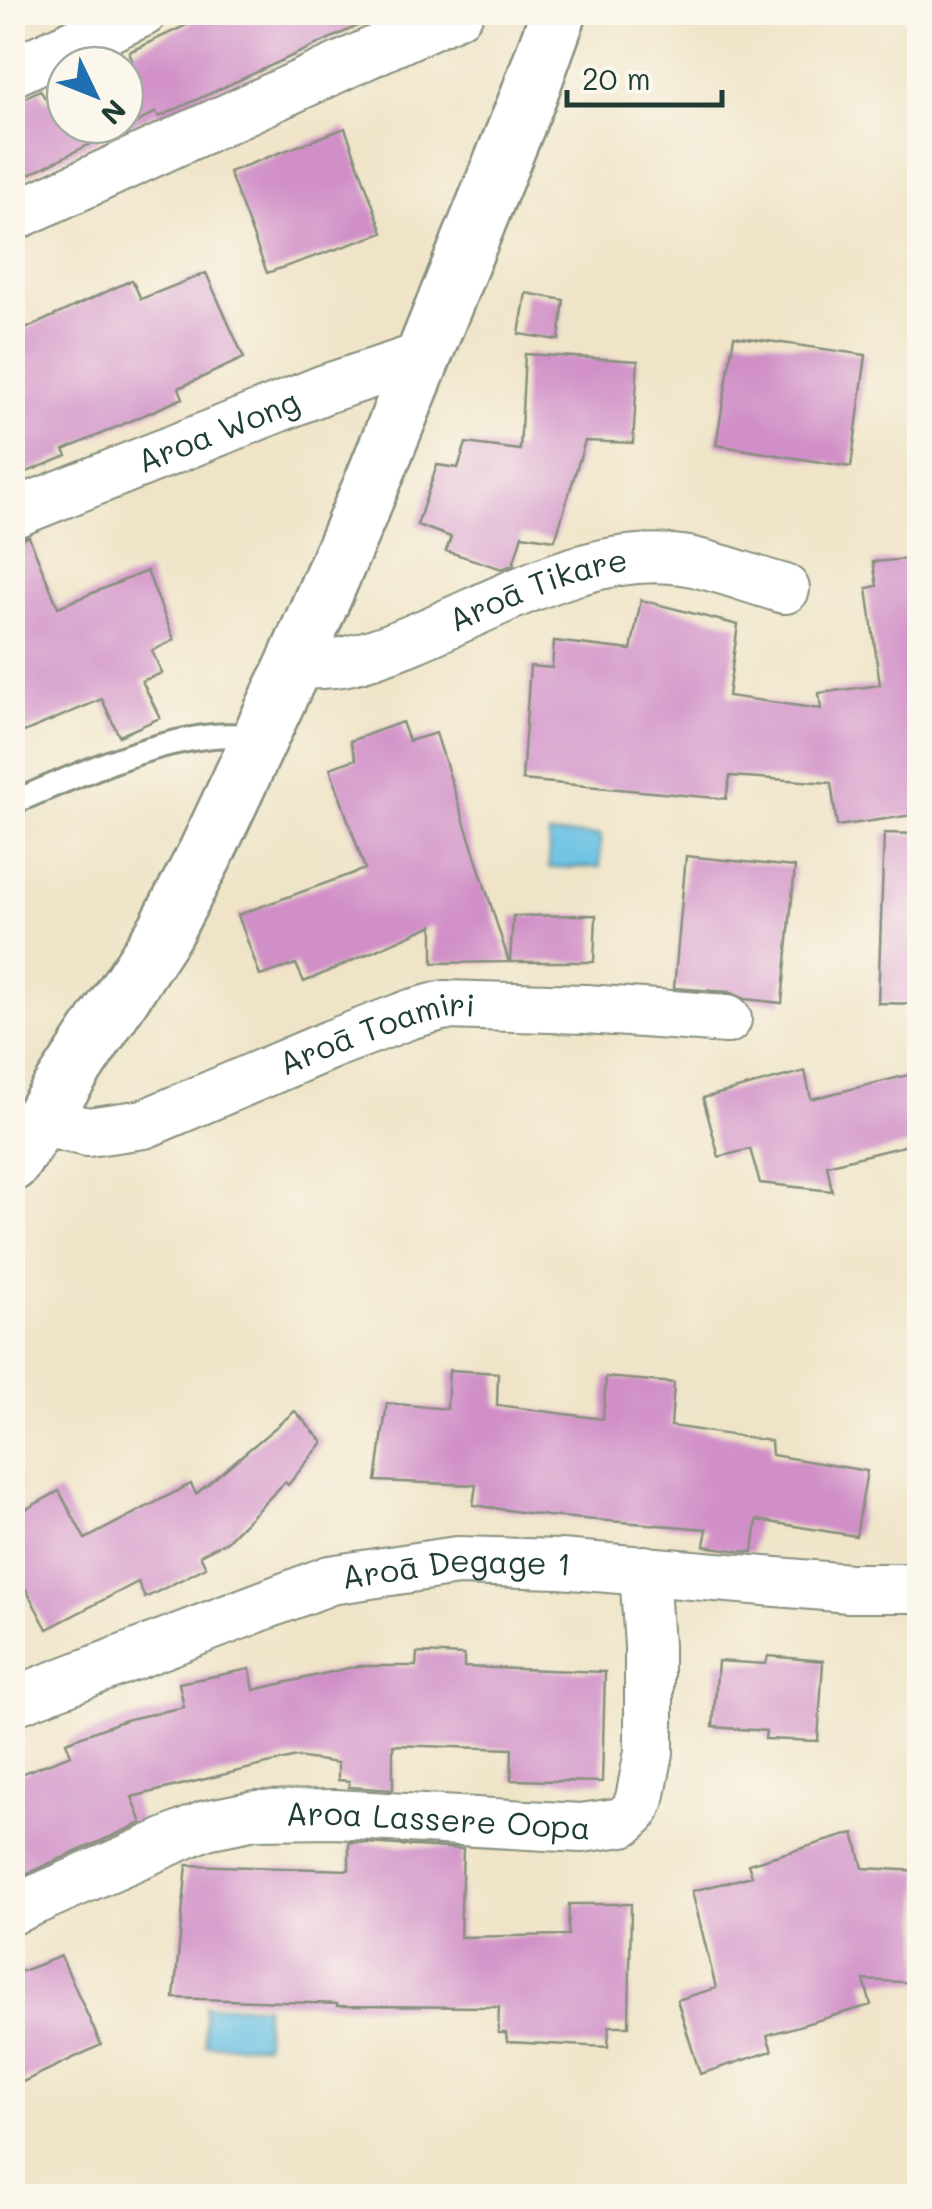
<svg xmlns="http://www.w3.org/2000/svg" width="932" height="2209" font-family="Mali,sans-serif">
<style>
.water{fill:#66c0e3;stroke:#427e8c;stroke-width:2.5}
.building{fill:#d08fc7}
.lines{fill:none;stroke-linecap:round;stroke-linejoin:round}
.service-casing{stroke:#87907e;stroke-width:28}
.minor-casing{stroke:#87907e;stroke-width:52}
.tertiary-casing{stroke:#87907e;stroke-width:60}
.service{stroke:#fff;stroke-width:22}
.minor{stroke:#fff;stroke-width:48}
.tertiary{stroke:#fff;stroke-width:55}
.labels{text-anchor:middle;stroke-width:9;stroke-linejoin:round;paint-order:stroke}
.street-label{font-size:32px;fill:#1f3d34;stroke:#fbf7ec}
</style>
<rect width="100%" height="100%" fill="#fbf7ec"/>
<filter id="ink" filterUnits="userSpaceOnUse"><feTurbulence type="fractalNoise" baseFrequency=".01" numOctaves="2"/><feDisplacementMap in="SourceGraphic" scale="20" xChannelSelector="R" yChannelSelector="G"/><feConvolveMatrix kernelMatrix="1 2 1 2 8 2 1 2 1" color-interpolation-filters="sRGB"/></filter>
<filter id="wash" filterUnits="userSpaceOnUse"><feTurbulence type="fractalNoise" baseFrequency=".0048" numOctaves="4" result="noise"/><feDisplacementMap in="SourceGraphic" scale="40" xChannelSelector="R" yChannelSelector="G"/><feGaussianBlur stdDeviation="2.25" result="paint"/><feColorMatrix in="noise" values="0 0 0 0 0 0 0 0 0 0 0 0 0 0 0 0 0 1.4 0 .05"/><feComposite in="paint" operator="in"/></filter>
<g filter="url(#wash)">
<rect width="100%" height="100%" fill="#efe4c7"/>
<path class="water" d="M549,835H600V867L549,868Z
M205,2006H265V2045H205Z"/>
<g id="blocks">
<path class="building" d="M214,12H388L159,117L156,112L114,136L112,133L12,183V104L40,90L47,101L65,92V125H125V65H122L132,60L129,52Z
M345,128L383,233L267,273L229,172Z
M206,273L244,358L179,388L183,398L64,450L67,456L12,478V335L132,280L141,299Z
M526,293L564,300L559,340L519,334Z
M734,336L866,355L851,467L716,445Z
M525,354L638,361L633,443L585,441L555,540L522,535L513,565L502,569L446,551L451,537L417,525L437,465L458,468L466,443L520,450Z
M29,537L58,607L147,571L174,640L152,651L162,673L142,681L160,718L119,736L102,699L12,737V541Z
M920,558V814L837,826L831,783L730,776L726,799L522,780L530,666L552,668L554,641L631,650L641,600L738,625L728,696L821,709L819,693L880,685L867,588L877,586L873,562Z
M402,722L409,741L436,733L509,962L433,963V925L304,982L296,964L260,976L238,915L365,869L330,768L356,759L350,741Z
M884,833L920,834V1004L878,1003Z
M686,856L795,867L782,1003L745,999L729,992L674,988Z
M596,915L594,962H510L513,916Z
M805,1071L811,1099L920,1072V1142L827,1165L832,1191L760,1183L750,1149L719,1157L703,1098Z
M449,1370L498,1373L497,1405L603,1419L606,1377L674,1383L671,1426L771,1441L772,1455L867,1471L856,1536L757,1520L753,1552L739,1551L704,1546L707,1529L547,1516L473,1505L476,1485L376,1481L387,1403L447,1409Z
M295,1411L323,1442L288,1485L285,1482L227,1541L200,1555L206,1567L145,1598L138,1582L47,1629L12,1563V1517L59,1491L85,1539L191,1484L196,1494Z
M417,1653L464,1655V1667L605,1672L602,1782L511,1780L512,1749L393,1745V1790L349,1787V1781L338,1780V1763L296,1757L132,1797L142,1823L12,1880V1777L71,1755L66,1742L125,1720L184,1707L179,1683L250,1669L254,1690L357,1666H416Z
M768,1656L823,1661L818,1741L765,1739L766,1731L713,1727L718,1661L766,1664Z
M854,1833L863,1868L920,1871V1983L864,1980L871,2005L767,2035L772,2051L700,2074L677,2000L716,1988L692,1891L752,1876L748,1864Z
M349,1842L463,1849L460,1937L568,1935L569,1904H631L629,2026H609L608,2047L507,2042L506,2033H498L499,2007L337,2006V2004L174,1998L187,1865L349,1870Z
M61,1956L101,2045L12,2087V1975Z"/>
</g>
</g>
<g filter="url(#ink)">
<use href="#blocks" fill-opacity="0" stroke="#87907e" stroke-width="2.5"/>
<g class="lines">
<g class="service-casing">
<path id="service" d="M12,803C76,776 144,743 213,736C229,734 245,736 260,736"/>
</g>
<g class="minor-casing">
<g id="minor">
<path d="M12,72L143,12"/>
<path d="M12,217L459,12"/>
<path id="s1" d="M12,514L325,389L425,356"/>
<path id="s2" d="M294,665C311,664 331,665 347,661C454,636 567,544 682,560C716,565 751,580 785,589"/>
<path id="s3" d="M42,1122L88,1132L144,1124L332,1044L411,1014L445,1005L586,1009L727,1019"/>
<path id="s4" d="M12,1702L330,1580L457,1561L560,1564L849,1588H920"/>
<path id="s5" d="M12,1910L206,1825L255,1815L335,1814L581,1828L623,1822L635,1811L640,1799L649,1752V1646L644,1570"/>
</g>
</g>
<g class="tertiary-casing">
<path id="tertiary" d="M12,1163L165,931L206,853L294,665L371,486L527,100L559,12"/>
</g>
<use href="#service" class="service"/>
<use href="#minor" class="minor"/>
<use href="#tertiary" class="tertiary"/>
</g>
</g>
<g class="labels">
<g class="street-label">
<text dy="11" stroke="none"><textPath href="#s1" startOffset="222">Aroa Wong</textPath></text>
<text dy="11" stroke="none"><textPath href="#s2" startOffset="258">Aroā Tikare</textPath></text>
<text dy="11" stroke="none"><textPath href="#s3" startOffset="355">Aroā Toamiri</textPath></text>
<text dy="11" stroke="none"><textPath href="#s4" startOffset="468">Aroā Degage 1</textPath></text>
<text dy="11" stroke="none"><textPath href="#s5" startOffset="445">Aroa Lassere Oopa</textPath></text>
</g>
</g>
<rect width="932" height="2209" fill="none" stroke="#fbf7ec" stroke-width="50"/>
<g transform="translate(95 95) rotate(133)"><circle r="48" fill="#fbf7ec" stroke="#a3ada2" stroke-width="2.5"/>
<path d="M0-8L18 38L0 25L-18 38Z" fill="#1f6fb2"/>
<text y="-15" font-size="28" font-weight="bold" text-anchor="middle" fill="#1f3d34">N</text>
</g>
<path d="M567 90v15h155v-15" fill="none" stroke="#1f3d34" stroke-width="5"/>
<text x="582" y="90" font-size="30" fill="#1f3d34" stroke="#fbf7ec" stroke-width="8" paint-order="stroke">20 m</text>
</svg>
